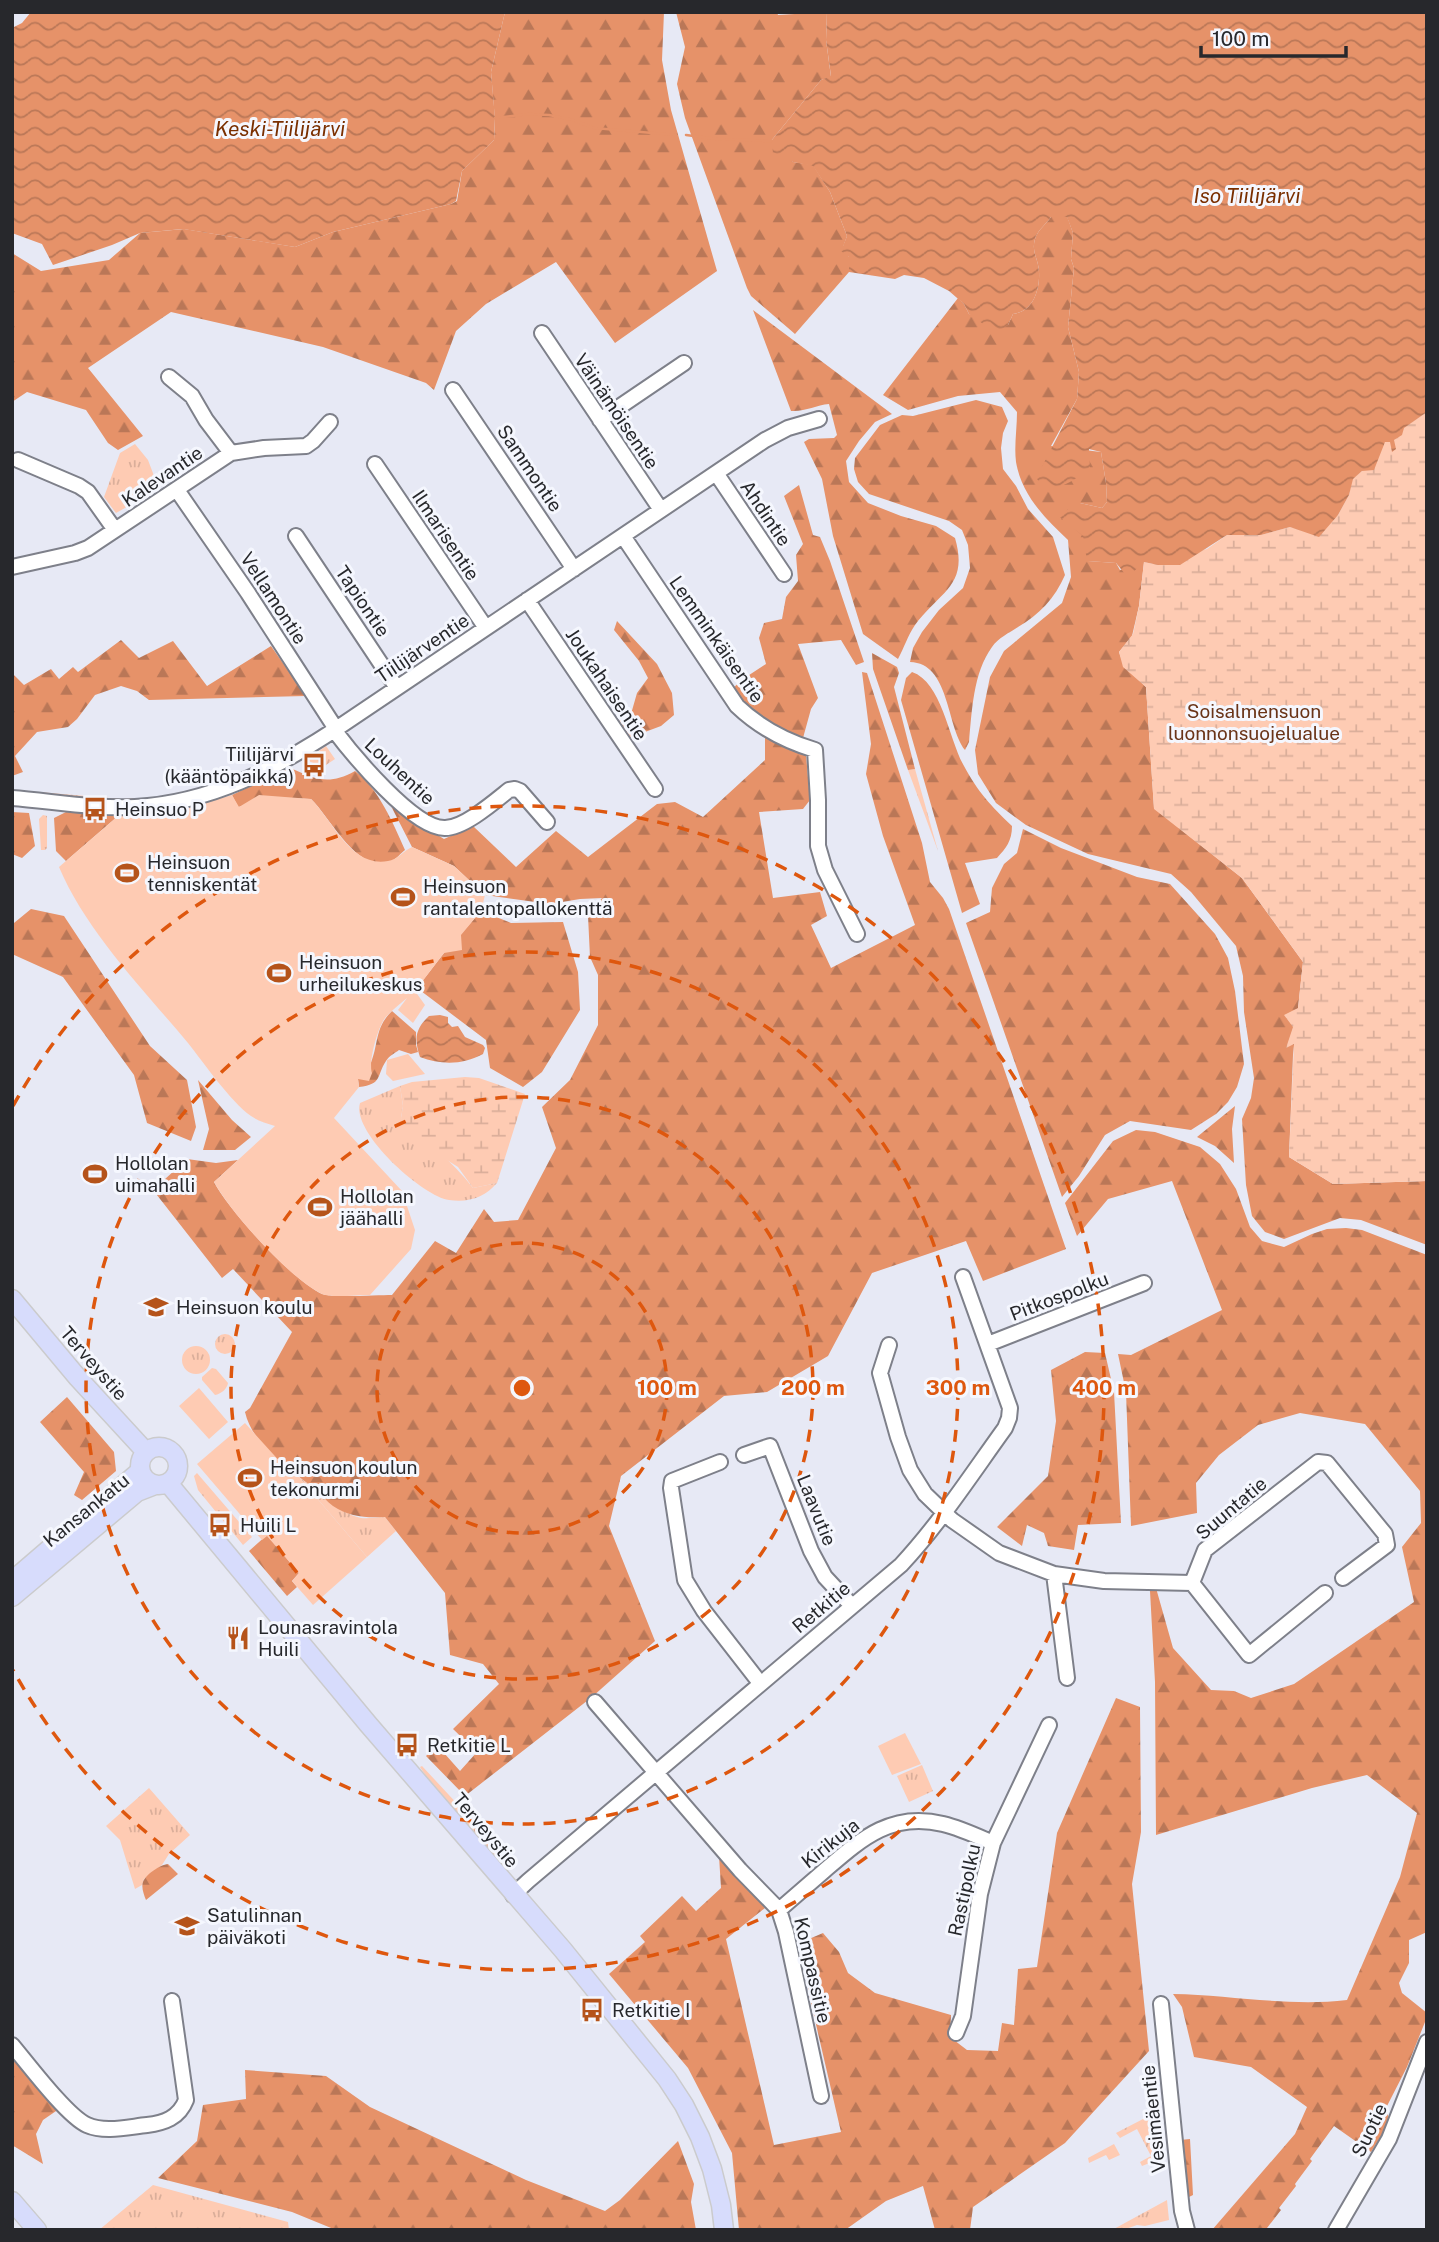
<svg xmlns="http://www.w3.org/2000/svg" width="1439" height="2242" font-family="'Public Sans',sans-serif">
<style>
.grass{fill:url(#grass-tufts)}
.forest{fill:url(#forest-firs)}
.wetland{fill:url(#wetland-marsh)}
.pitch{fill:#fecbb3}
.water{fill:url(#water-waves)}
.lines{fill:none;stroke-linecap:round;stroke-linejoin:round}
.stream{stroke:#e69269;stroke-width:2.5}
.minor-casing{stroke:#7e808a;stroke-width:18}
.major-casing{stroke:#cbcbcc;stroke-width:21}
.minor{stroke:#fff;stroke-width:14}
.major{stroke:#d7dcfc;stroke-width:18}
.ring{fill:none;stroke:#de570e;stroke-width:3.5;stroke-dasharray:12 9}
.labels{text-anchor:middle;stroke-width:6;stroke-linejoin:round;paint-order:stroke}
.street-label{font-size:19px;fill:#27282c;stroke:#f5f7fe}
.park-label{font-size:19px;fill:#6a3418;stroke:#f5f7fe}
.poi-label{font-size:19px;fill:#27282c;stroke:#f5f7fe;text-anchor:start}
.water-label{font-size:21px;font-style:italic;fill:#7a2f00;stroke:#f5f7fe}
.centre{fill:#de570e;stroke:#f5f7fe;stroke-width:3.5}
.ring-label{font-size:21px;text-anchor:middle;font-weight:bold;fill:#de570e;stroke:#f5f7fe;stroke-width:6;stroke-linejoin:round;paint-order:stroke}
</style>
<defs>
<pattern id="grass-tufts" width="24" height="20" patternUnits="userSpaceOnUse" patternTransform="scale(1.75)"><rect width="24" height="20" fill="#fecbb3"/><path d="M3 7l-1-3M5 7V3M7 7l1-3M15 17l-1-3M17 17v-4M19 17l1-3" fill="none" stroke="#daae9a"/></pattern>
<pattern id="forest-firs" width="22" height="20" patternUnits="userSpaceOnUse" patternTransform="scale(1.75)"><rect width="22" height="20" fill="#e69269"/><path d="M5 1l3.5 6h-7zM16 11l3.5 6h-7z" fill="#ba7757"/></pattern>
<pattern id="wetland-marsh" width="20" height="14" patternUnits="userSpaceOnUse" patternTransform="scale(1.75)"><rect width="20" height="14" fill="#fecbb3"/><path d="M1 5h8M5 5V1M11 12h8M15 12V8" fill="none" stroke="#daae9a"/></pattern>
<pattern id="water-waves" width="16" height="10" patternUnits="userSpaceOnUse" patternTransform="scale(1.75)"><rect width="16" height="10" fill="#e69269"/><path d="M0 5q4-4 8 0t8 0" fill="none" stroke="#ba7757"/></pattern>
</defs>
<rect width="100%" height="100%" fill="#e7e9f5"/>
<path class="grass" d="M135,444L148,460L159,489L116,513L104,497L120,453Z
M628,714L641,732L631,739L619,721Z
M326,746L335,759L323,767L306,760Z
M915,769L938,851L908,770Z
M39,792L121,799L141,798L144,800L116,802L38,795Z
M43,815L47,816V848L45,850H41L39,819Z
M400,1086L403,1106L401,1118C425,1141 453,1161 473,1188L497,1183C485,1197 469,1203 449,1200C422,1196 351,1132 360,1103Z
M215 1344a10 10 0 1 1 20 0a10 10 0 1 1-20 0Z
M182 1360a14 14 0 1 1 28 0a14 14 0 1 1-28 0Z
M197,1473L252,1537L243,1545L198,1490L194,1476Z
M299,1477C319,1492 336,1512 361,1518C368,1519 377,1517 385,1517L396,1531L367,1557Z
M922,1765L933,1791L909,1802L897,1776Z
M422,1766L462,1809L455,1815L440,1797L420,1767Z
M149,1788L190,1835L169,1854L162,1865L144,1879L142,1885L135,1889L120,1840L106,1826Z
M467,1815L507,1867L506,1869L495,1862L460,1820Z
M1158,2115L1162,2162L1159,2163L1157,2160L1142,2166L1140,2162L1151,2156L1137,2129L1120,2138L1116,2133L1145,2118Z
M1114,2144L1120,2155L1109,2160L1106,2155L1089,2163L1088,2158Z
M153,2185L288,2222L289,2230H99Z
M1167,2200L1169,2220L1145,2226L1137,2225L1123,2230H1112Z"/>
<path class="forest" d="M505,12H664L662,60L671,110L717,271L615,343L556,262L486,304L456,331L434,390L426,383L323,347L171,312L88,368L143,436L118,450L108,443L86,410L27,392L12,402V253L41,271L109,260L140,233L184,229L295,247L333,232L451,204L457,201L462,171L494,140L495,120L491,72Z
M676,12H777L778,15L827,12L826,40L831,77L821,80L771,141L793,162L813,165L830,192L847,236L843,247L849,257V272L795,334L751,296L747,288L685,118L677,84L685,47Z
M1067,216L1073,233L1071,259L1074,268L1068,327L1079,372L1077,399L1051,446L1101,452L1106,483L1107,502L1102,508L1080,503L1088,561L1116,563L1120,570L1144,562L1139,606L1132,636L1119,652L1124,666L1146,687L1154,808L1242,878L1303,962L1293,1055L1289,1157L1333,1184L1427,1181V1245L1361,1220L1340,1218L1284,1239L1265,1232L1252,1216L1246,1185L1242,1119L1251,1098L1254,1078L1244,1012L1243,976L1236,946L1191,892L1171,874L1088,854L1026,825L996,803L978,774L975,750L990,677L1004,651L1062,603L1071,577L1068,540C1045,518 1022,496 1016,462C1014,447 1017,428 1017,412L1000,392L958,396L908,410L883,395L958,298L964,304L969,314L1008,325L1013,314C1033,312 1040,290 1039,272C1039,260 1031,252 1035,239C1037,231 1046,224 1051,217Z
M753,310L892,414L875,422L859,441L846,461L849,482L868,503L901,516L936,526L955,538C969,586 940,591 915,625C908,635 904,648 898,659L863,634L833,536L822,479L804,442L809,439L834,438L837,435L829,404C816,405 805,412 791,411Z
M976,400L1002,407L1008,421L1003,433L1001,448L1003,469L1016,486L1028,509L1053,537L1065,575C1055,598 1039,615 1018,627C1009,633 998,638 992,647C973,673 972,711 969,742L965,750C946,726 950,663 910,662L913,648L922,632L939,610L963,588L970,568L968,545L962,530L949,521L869,494L858,482L854,469L855,458L880,425L902,415L913,416Z
M799,485L813,535L820,537L830,561L864,662L856,665L841,640L798,644L818,698L811,709L803,738C771,727 753,715 732,689L743,679L766,664L759,638L764,623L782,619L786,597L798,581L796,555L803,544L784,496Z
M617,621L657,664L672,693L674,715L661,726L645,732L631,714L637,693L648,678L639,661L614,630Z
M121,640L139,658L173,641L207,686L271,646L306,696L149,700L137,691L121,686L95,695L77,719L68,727L37,732L15,756L23,772L12,776V673L24,685L51,669L59,679L73,667L78,672Z
M872,653L897,667L899,673L894,687L915,769L908,770L873,669Z
M862,672L867,673L922,843L930,882L943,898L949,909L1066,1249L983,1281L966,1241L872,1273L828,1356L767,1392L724,1396L621,1476L609,1526L655,1641L592,1697L465,1796L426,1756L437,1745L460,1771L477,1752L453,1729L499,1684L483,1664L450,1655L445,1593L385,1517C366,1518 349,1517 333,1506C327,1502 322,1495 317,1491C291,1469 253,1447 245,1412L250,1408L292,1332L233,1269L222,1278L153,1190L187,1159L216,1163L238,1160L214,1182C230,1212 291,1279 322,1294C332,1298 378,1295 392,1295L435,1241L456,1253L484,1209L494,1222L518,1220L556,1148L542,1107L570,1080L598,1025V975L590,957L588,916L602,898L580,899L550,904L485,895L454,866L412,847L391,806L444,839L473,826L516,867L556,831L588,857L657,804L675,802L703,817L765,760V737L806,755L810,800L803,809L759,812L773,898L820,892L827,916L811,925L831,968L915,925L883,836L866,774L871,744Z
M912,672C942,682 949,740 964,766C978,792 991,806 1012,826C1012,841 1006,848 997,858L965,863L980,904L962,913L901,700L906,678Z
M290,768C316,779 328,786 355,771C379,789 393,823 405,850C401,853 396,859 392,861C358,876 331,818 311,799L285,798L238,807L232,795Z
M12,812L29,813L35,846L22,858L12,854Z
M66,812L118,816L66,861L56,851L54,818Z
M1023,829L1061,848L1137,877L1170,884L1215,934L1228,958L1235,991L1244,1064L1237,1087L1228,1102L1216,1114L1191,1130L1130,1121L1105,1135L1079,1176L1062,1197L966,923L990,912L992,888L1004,864L1017,853Z
M31,909L64,916L150,1046L187,1080L196,1127L191,1141L147,1123L134,1075L63,977L12,954V922L14,923Z
M481,911L511,923L563,922L578,972L580,1010L542,1072L523,1087L490,1068L486,1040L417,988L444,953Z
M392,1011L416,1032V1045L418,1052L411,1054L399,1050C395,1053 389,1056 386,1061C376,1076 383,1084 359,1087L358,1079C362,1075 368,1070 370,1065C379,1045 374,1028 392,1011Z
M198,1080L232,1120L251,1137L235,1150H203L209,1129Z
M1235,1106L1232,1129L1234,1163L1215,1146L1197,1137Z
M1136,1130L1155,1132L1200,1147L1220,1164L1236,1189L1250,1227L1262,1241L1284,1247L1312,1234L1327,1229L1346,1228L1362,1230L1427,1255V1932L1409,1940V1963L1399,1983L1402,1993L1427,2013V2017L1407,2067L1387,2106L1389,2123L1371,2152L1334,2126L1310,2159L1312,2161L1295,2184L1296,2186L1279,2208L1281,2210L1267,2228L1268,2230H1212L1295,2134L1307,2107L1251,2067L1194,2057L1182,2007L1173,1994C1231,1995 1289,2007 1347,2000L1400,1877L1417,1813L1367,1775L1312,1788L1156,1835L1155,1682L1150,1591L1156,1588L1173,1648L1211,1690L1234,1691L1251,1698L1294,1684L1414,1602L1402,1547L1421,1523L1420,1491L1365,1424L1300,1413L1258,1425L1219,1455L1196,1483L1197,1513L1131,1526L1126,1392L1118,1354L1131,1355L1222,1310L1172,1181L1108,1199L1077,1236L1065,1203L1113,1141Z
M1085,1352L1105,1353L1114,1392L1121,1523L1078,1525L1074,1550L1048,1546L1044,1533L1027,1525L1022,1546L997,1527L1048,1476L1056,1421L1051,1370Z
M67,1397L114,1452L116,1471L82,1500L74,1495L84,1472L40,1422Z
M267,1535L299,1573L292,1581L297,1587L287,1596L249,1551Z
M1116,1698L1140,1707L1141,1832L1132,1884L1149,2051L1065,2143L973,2207L970,2230H935L923,2186L886,2201L845,2230H739L732,2153L688,2068L609,1974L645,1942L640,1936L682,1896L696,1911L721,1888L719,1856L765,1908L726,1939L774,2145L841,2132L808,1990L809,1939L823,1933L839,1952L848,1973L875,1993L951,2015L950,2037L967,2050L998,2051L1002,2023L1014,2025L1018,1969L1037,1967L1057,1833Z
M168,1864L178,1874L146,1900C144,1895 141,1887 143,1882C146,1874 160,1865 168,1864Z
M12,2057L59,2109L43,2120L36,2134L43,2164L12,2145Z
M245,2070L326,2076L370,2107L526,2180L605,2211L620,2200L678,2141L694,2184L691,2202L696,2230H336L292,2212L158,2178L197,2141L203,2105L246,2099Z
M1190,2139L1193,2195L1187,2198L1180,2140Z"/>
<path class="wetland" d="M1427,412V1181L1333,1184L1289,1157L1294,1044L1286,1048L1293,1027L1284,1015L1298,1008L1303,962L1242,878L1154,809L1146,687L1123,667L1119,652L1133,634L1139,606L1144,562L1153,564L1207,549L1227,535H1261L1290,527L1312,532L1338,515L1349,495L1352,479L1362,471L1385,442L1394,440L1403,428Z
M465,1077L479,1078L525,1094L497,1183L473,1188L458,1167L407,1135L401,1118L403,1106L400,1086L412,1082Z"/>
<path class="pitch" d="M232,795L239,807L259,795L311,799C333,821 351,868 388,861C397,860 403,851 412,847L454,866L485,895L481,911L461,935L462,950L444,953L415,991L425,1005L413,1023L398,1010L407,998C400,1004 392,1010 385,1018C378,1027 368,1062 372,1073L369,1081L358,1079L359,1087L334,1118L402,1191L415,1230L411,1249L370,1295C358,1295 331,1298 322,1294C289,1278 232,1214 214,1182L275,1126C266,1123 258,1121 251,1116C230,1101 204,1063 188,1043C143,989 86,931 59,867L118,816L193,806Z
M408,1054L425,1074L393,1081L386,1074L387,1060Z
M212,1368L216,1369L228,1383C227,1389 221,1394 215,1395L202,1380V1377Z
M199,1388L228,1422L209,1439L179,1406Z
M245,1423L283,1465L299,1477L367,1557L313,1605L292,1581L299,1573L267,1536L262,1540L197,1464Z
M905,1733L921,1764L892,1775L878,1746Z"/>
<path class="water" d="M31,12H505L491,72L495,118L494,140L462,171L456,201L451,204L333,232L295,247L183,229L140,233L112,245L53,265L42,244L12,233V28L22,23Z
M827,12H1427V412L1404,428L1402,435L1394,440L1396,449L1392,452L1390,442H1385L1374,470L1362,471L1353,479L1349,495L1338,515L1319,537L1290,527L1261,535H1227L1180,565H1158L1144,562L1132,573L1125,574L1116,563L1087,561L1083,536L1057,515L1080,503L1102,508L1107,502L1106,483L1101,452L1089,449L1090,468C1076,479 1065,487 1047,490L1036,478L1077,399L1079,372L1068,327L1074,268L1071,259L1073,233L1067,217H1051C1046,224 1037,231 1035,239C1031,252 1039,260 1039,272C1040,290 1033,312 1013,314L1008,325L996,333L969,314L964,304L949,291L924,278L904,275L895,279L849,272V257L841,251L847,236L830,192L813,166L793,162L773,152L771,141L821,80L831,76L826,40Z
M440,1015L448,1017V1023L452,1027L458,1026L465,1037L483,1045L485,1048L483,1054C463,1065 441,1065 420,1057C414,1039 415,1029 429,1016Z"/>
<g class="lines">
<path class="stream" d="M495,118L528,114L549,115L573,120L594,128L676,135
M686,135L717,139L771,141"/>
<g class="minor-casing">
<path id="minor" d="M542,333L661,510
M169,377L192,396L206,420L231,453
M453,390L574,569
M600,420L684,363
M18,460L79,486L88,492L115,530
M375,464L486,628
M716,473L784,574
M177,490L248,593L336,729
M296,536L397,688
M623,536L737,706C760,728 785,741 815,750L818,800V846L825,870L857,934
M12,567L75,553L88,548L231,453L264,448L306,446L313,441L330,422
M527,600L655,789
M334,730C352,754 414,829 445,828C464,828 494,802 509,790L515,789L520,791L547,822
M12,798C51,801 96,809 135,807C210,803 275,769 336,729L765,440L788,428L819,419
M988,1344L1144,1283
M889,1345L880,1373L898,1437L910,1470L925,1494L952,1520L999,1553L1054,1574L1104,1581L1192,1583L1205,1550L1318,1462L1327,1463L1385,1534L1387,1545L1343,1578
M744,1455L770,1446L811,1551L825,1577L852,1606
M720,1462L672,1481L671,1488L685,1580L704,1611L760,1683
M1054,1574L1067,1678
M1192,1583L1249,1655L1325,1593
M595,1702L740,1870L779,1910L786,1932L821,2096
M513,1895L528,1881L901,1565C940,1523 971,1475 1005,1428L1009,1418L1010,1408L963,1277
M779,1910C794,1897 809,1884 824,1871C860,1840 891,1811 943,1824C960,1828 977,1836 993,1843
M1161,2004L1182,2211L1187,2230
M956,2033L963,2016L980,1894L993,1843L1049,1725
M12,2045C28,2064 67,2116 87,2125C105,2133 128,2127 147,2125C164,2123 179,2118 186,2100L172,2001
M1336,2230L1389,2139L1427,2042"/>
</g>
<g class="major-casing">
<path id="major" d="M12,1299L78,1378L146,1452
M140 1466a19 19 0 1 1 38 0a19 19 0 1 1-38 0Z
M168,1483L368,1724L563,1950L667,2079L684,2105L700,2137L712,2169L721,2205L724,2230
M12,1581L140,1471
M12,1597L137,1492L155,1485
M12,2201L37,2230"/>
</g>
<use href="#minor" class="minor"/>
<use href="#major" class="major"/>
</g>
<g class="ring">
<circle cx="522" cy="1388" r="145"/>
<circle cx="522" cy="1388" r="291"/>
<circle cx="522" cy="1388" r="436"/>
<path d="M13 1106A582 582 0 1 1 13 1670"/>
</g>
<defs>
<g id="bus-bare" transform="scale(1.89)"><path d="M-5-6H5V4H4V6H2V4H-2V6H-4V4H-5ZM-3.5-4V0h7V-4ZM-3.5 1.2v1.5H-2V1.2ZM2 1.2v1.5H3.5V1.2Z" fill="#b5531a" stroke="#f5f7fe" stroke-width="2.5" paint-order="stroke"/></g>
<g id="stadium-bare" transform="scale(1.89)"><path d="M0-5a6.5 5 0 1 0 0 10a6.5 5 0 1 0 0-10ZM-3.5-1.8h7v3.6h-7Z" fill="#b5531a" stroke="#f5f7fe" stroke-width="2.5" paint-order="stroke"/></g>
<g id="school-bare" transform="scale(1.89)"><path d="M0-5L7-2L0 1L-7-2ZM-4 1L0 2.5L4 1V4Q0 6-4 4Z" fill="#b5531a" stroke="#f5f7fe" stroke-width="2.5" paint-order="stroke"/></g>
<g id="restaurant-bare" transform="scale(1.89)"><path d="M-5-6h1v4h1v-4h1v4h1v-4h1v5L-1.5 .5V6h-2V.5L-5-1ZM5-6V6H3V1.5H1.5Q1.5-4 5-6Z" fill="#b5531a" stroke="#f5f7fe" stroke-width="2.5" paint-order="stroke"/></g>
</defs>
<g fill-rule="evenodd">
<use href="#bus-bare" x="314" y="765"/>
<use href="#bus-bare" x="95" y="809"/>
<use href="#stadium-bare" x="127" y="873"/>
<use href="#stadium-bare" x="403" y="897"/>
<use href="#stadium-bare" x="279" y="973"/>
<use href="#stadium-bare" x="95" y="1174"/>
<use href="#stadium-bare" x="320" y="1207"/>
<use href="#school-bare" x="156" y="1307"/>
<use href="#stadium-bare" x="250" y="1478"/>
<use href="#bus-bare" x="220" y="1525"/>
<use href="#restaurant-bare" x="238" y="1638"/>
<use href="#bus-bare" x="407" y="1745"/>
<use href="#school-bare" x="187" y="1926"/>
<use href="#bus-bare" x="592" y="2010"/>
</g>
<g class="labels">
<g class="street-label">
<text transform="translate(617 411) rotate(56)" y="7">Väinämöisentie</text>
<text transform="translate(530 468) rotate(56)" y="7">Sammontie</text>
<text transform="translate(162 476) rotate(-34)" y="7">Kalevantie</text>
<text transform="translate(766 513) rotate(56)" y="7">Ahdintie</text>
<text transform="translate(446 535) rotate(56)" y="7">Ilmarisentie</text>
<text transform="translate(274 598) rotate(57)" y="7">Vellamontie</text>
<text transform="translate(363 601) rotate(56)" y="7">Tapiontie</text>
<text transform="translate(717 639) rotate(55)" y="7">Lemminkäisentie</text>
<text transform="translate(422 648) rotate(-34)" y="7">Tiilijärventie</text>
<text transform="translate(607 684) rotate(56)" y="7">Joukahaisentie</text>
<text transform="translate(400 771) rotate(43)" y="7">Louhentie</text>
<text transform="translate(1059 1296) rotate(-21)" y="7">Pitkospolku</text>
<text transform="translate(94 1363) rotate(49)" y="7">Terveystie</text>
<text transform="translate(1231 1508) rotate(-40)" y="7">Suuntatie</text>
<text transform="translate(86 1510) rotate(-39)" y="7">Kansankatu</text>
<text transform="translate(817 1510) rotate(68)" y="7">Laavutie</text>
<text transform="translate(821 1607) rotate(-40)" y="7">Retkitie</text>
<text transform="translate(486 1830) rotate(50)" y="7">Terveystie</text>
<text transform="translate(830 1843) rotate(-38)" y="7">Kirikuja</text>
<text transform="translate(964 1890) rotate(-78)" y="7">Rastipolku</text>
<text transform="translate(813 1970) rotate(77)" y="7">Kompassitie</text>
<text transform="translate(1153 2119) rotate(-96)" y="7">Vesimäentie</text>
<text transform="translate(1369 2130) rotate(-64)" y="7">Suotie</text>
</g>
<g class="park-label">
<text x="1254" y="718">Soisalmensuon<tspan x="1254" dy="22">luonnonsuojelualue</tspan></text>
</g>
<g class="poi-label">
<text x="294" y="761" text-anchor="end">Tiilijärvi<tspan x="294" dy="22">(kääntöpaikka)</tspan></text>
<text x="115" y="816">Heinsuo P</text>
<text x="147" y="869">Heinsuon<tspan x="147" dy="22">tenniskentät</tspan></text>
<text x="423" y="893">Heinsuon<tspan x="423" dy="22">rantalentopallokenttä</tspan></text>
<text x="299" y="969">Heinsuon<tspan x="299" dy="22">urheilukeskus</tspan></text>
<text x="115" y="1170">Hollolan<tspan x="115" dy="22">uimahalli</tspan></text>
<text x="340" y="1203">Hollolan<tspan x="340" dy="22">jäähalli</tspan></text>
<text x="176" y="1314">Heinsuon koulu</text>
<text x="270" y="1474">Heinsuon koulun<tspan x="270" dy="22">tekonurmi</tspan></text>
<text x="240" y="1532">Huili L</text>
<text x="258" y="1634">Lounasravintola<tspan x="258" dy="22">Huili</tspan></text>
<text x="427" y="1752">Retkitie L</text>
<text x="207" y="1922">Satulinnan<tspan x="207" dy="22">päiväkoti</tspan></text>
<text x="612" y="2017">Retkitie I</text>
</g>
<g class="water-label">
<text x="280" y="136">Keski-Tiilijärvi</text>
<text x="1247" y="203">Iso Tiilijärvi</text>
</g>
</g>
<circle cx="522" cy="1388" r="10" class="centre"/>
<g class="ring-label">
<text x="667" y="1395">100 m</text>
<text x="813" y="1395">200 m</text>
<text x="958" y="1395">300 m</text>
<text x="1104" y="1395">400 m</text>
</g>
<rect width="1439" height="2242" fill="none" stroke="#27282c" stroke-width="28"/>
<path d="M1201 46v10h145v-10" fill="none" stroke="#27282c" stroke-width="3.5"/>
<text x="1212" y="46" font-size="21" fill="#27282c" stroke="#f5f7fe" stroke-width="5" paint-order="stroke">100 m</text>
</svg>
